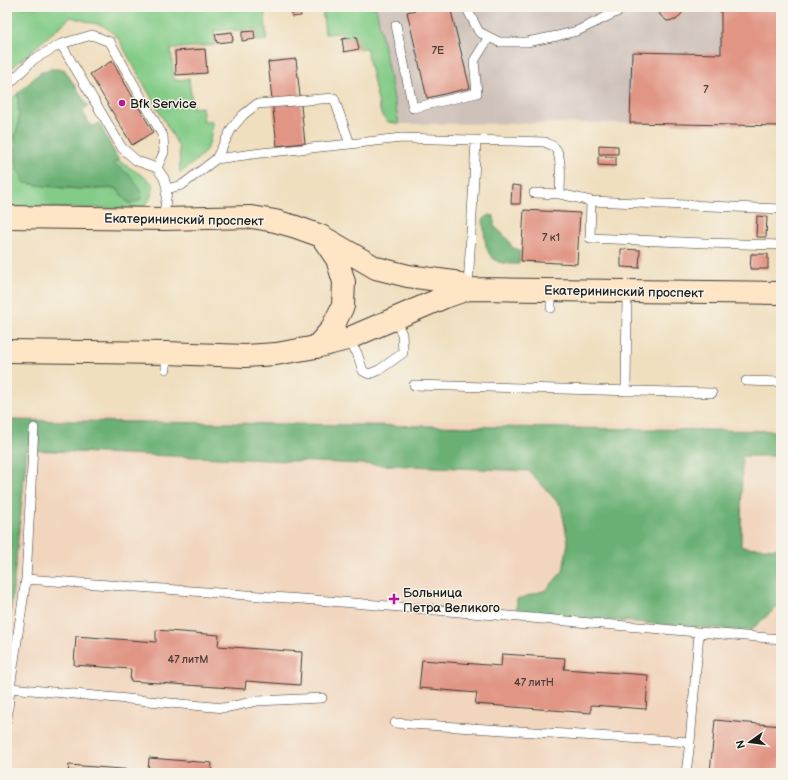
<svg xmlns="http://www.w3.org/2000/svg" width="788" height="780" font-family="'Balsamiq Sans',sans-serif">
<style>
.built{fill:#f1d5bd}
.industrial{fill:#cec1ba}
.green{fill:#83cc88;stroke:#507452}
.forest{fill:#6ab074;stroke:#436648}
.building{fill:#e19585}
.lines{fill:none;stroke-linecap:round;stroke-linejoin:round}
.lane-casing{stroke:#3c3934;stroke-width:10}
.secondary-casing{stroke:#3c3934;stroke-width:24}
.lane{stroke:#fff;stroke-width:9}
.secondary{stroke:#fee5c5;stroke-width:22}
.poi-dot{fill:#b5179e;stroke:#f7f3e8;stroke-width:1.5}
.labels{text-anchor:middle;stroke-width:3;stroke-linejoin:round;paint-order:stroke}
.number-label{font-size:11px;fill:#4d3a36}
.poi-label{font-size:13px;fill:#1c1c1c;stroke:#f7f3e8;text-anchor:start}
.street-label{font-size:13px;fill:#1c1c1c;stroke:#f7f3e8}
</style>
<rect width="100%" height="100%" fill="#f7f3e8"/>
<filter id="ink" filterUnits="userSpaceOnUse"><feTurbulence type="fractalNoise" baseFrequency=".025" numOctaves="2"/><feDisplacementMap in="SourceGraphic" scale="8" xChannelSelector="R" yChannelSelector="G"/><feConvolveMatrix kernelMatrix="1 2 1 2 8 2 1 2 1" color-interpolation-filters="sRGB"/></filter>
<filter id="wash" filterUnits="userSpaceOnUse"><feTurbulence type="fractalNoise" baseFrequency=".012" numOctaves="4" result="noise"/><feDisplacementMap in="SourceGraphic" scale="16" xChannelSelector="R" yChannelSelector="G"/><feGaussianBlur stdDeviation="0.9" result="paint"/><feColorMatrix in="noise" values="0 0 0 0 0 0 0 0 0 0 0 0 0 0 0 0 0 1.4 0 .05"/><feComposite in="paint" operator="in"/></filter>
<g filter="url(#wash)">
<rect width="100%" height="100%" fill="#f0dfbf"/>
<path class="built" d="M7,415L331,418L781,426V773H7Z"/>
<path class="industrial" d="M376,7H781V126L630,123L399,124Z"/>
<path class="green" d="M7,7H264L267,40L257,41L256,29L234,31V29L214,31L215,45L171,49L174,80L189,79L193,108L202,107L204,122L212,121C212,128 211,141 208,146C202,158 190,165 180,173L179,147L118,38L104,26L71,17L7,72Z
M322,7H376L399,124L388,122L381,114L366,48L359,49L356,37L342,39L340,33L325,34Z
M18,93L19,124L15,136L25,183C55,188 85,191 116,188L129,204L112,163L119,161L143,176L154,185L150,199L142,208H7V103Z"/>
<path class="forest" d="M50,69H64L88,106L82,111L92,127L99,123L119,161L113,163L132,177L142,194L140,200L129,204L116,188C85,190 55,188 25,183L17,170L15,136L19,124L18,93L40,73Z
M488,215L494,216V226L507,238L512,247L520,251L519,264C513,264 505,264 499,262C483,256 485,234 483,220Z
M7,420L781,431V456H742L741,547L781,549V586L778,606L750,631L516,613L517,599L546,590L563,571L568,542L561,506L529,471L27,450L7,650Z"/>
<g id="blocks">
<path class="building" d="M291,7H300L301,16L292,17Z
M428,7H450L470,88L427,98L407,12Z
M659,7H681L682,13L676,20L667,21L660,15Z
M721,7H781V126L630,123L632,52L721,54Z
M254,31L255,39L242,41V32Z
M232,32L233,41L217,43L215,34Z
M356,37L359,49L344,52L342,39Z
M205,49L207,73L176,75L175,51Z
M296,59L305,143L277,146L268,62Z
M112,61L153,132L132,145L90,74Z
M599,145L618,146V154H599Z
M598,156L616,157V166L598,165Z
M512,185L521,186L520,204H511Z
M524,210L580,213L577,264L521,261Z
M757,216L767,217L766,237H756Z
M621,249L640,250L639,268L621,267Z
M751,254H768V269H750Z
M156,630L219,635L218,646L302,652L300,685L246,681L245,689L130,681L131,669L74,665L76,636L156,642Z
M502,654L565,658L564,669L648,675L646,709L591,705V713L475,704L477,693L419,688L422,660L501,666Z
M715,720L781,726V773H710Z
M149,758L212,763L211,773H68L69,765L148,771Z"/>
</g>
</g>
<g filter="url(#ink)">
<use href="#blocks" fill-opacity="0" stroke="#3c3934" stroke-width="1"/>
<g class="lines">
<g class="lane-casing">
<path id="lane" d="M466,7L479,32L499,42H527L557,36L577,31L627,7
M396,25L413,108L477,93L474,61L489,37
M61,44L122,148L137,161L157,168L164,178L167,189L164,219
M7,86L34,59L61,44L92,35L110,42L163,136L164,152L157,168
M216,159L232,128L243,115L257,104L334,98L350,144
M167,189L182,185L216,159L261,153L350,144L401,138L545,142C548,144 552,145 554,147C563,154 560,183 560,194
M534,193L560,194L591,201L781,209
M591,201L590,238L705,243L781,245
M468,288L476,141
M551,308V290
M347,339L357,353L363,371L369,374L379,370L403,353L402,334L399,328L398,318
M166,369V353
M746,381L781,382
M414,385L712,393
M626,391L627,291
M26,579L329,601L781,639
M10,688L224,708L257,701L322,698
M7,719L10,688L26,579L34,428
M395,723L690,742
M686,773L690,742L699,633"/>
</g>
<g class="secondary-casing">
<path id="secondary" d="M7,217L164,219L252,217L275,221L296,227L321,236L376,268L408,276L454,282L468,289
M316,347L331,330L343,306L344,282L337,259L324,240
M7,351L166,353L245,356L276,354L316,347L347,339L445,297L468,289L781,293"/>
</g>
<use href="#lane" class="lane"/>
<use href="#secondary" class="secondary"/>
</g>
</g>
<g class="poi-dot">
<circle cx="122" cy="103" r="4"/>
<path d="M392 593h4v4h4v4h-4v4h-4v-4h-4v-4h4z"/>
</g>
<g class="labels">
<g class="number-label">
<text x="438" y="54">7Е</text>
<text x="706" y="93">7</text>
<text x="551" y="241">7 к1</text>
<text x="188" y="663">47 литМ</text>
<text x="534" y="686">47 литН</text>
</g>
<g class="poi-label">
<text x="130" y="108">Bfk Service</text>
<text x="403" y="597">Больница<tspan x="403" dy="15">Петра Великого</tspan></text>
</g>
<g class="street-label">
<text transform="translate(184 219) rotate(1)" y="5">Екатерининский проспект</text>
<text transform="translate(624 291) rotate(1)" y="5">Екатерининский проспект</text>
</g>
</g>
<rect width="788" height="780" fill="none" stroke="#f7f3e8" stroke-width="24"/>
<g transform="translate(750 742) rotate(256)" stroke="#f7f3e8" stroke-width="3" paint-order="stroke">
<path d="M0-3L7 15L0 10L-7 15Z" fill="#1c1c1c"/>
<text y="-6" font-size="11" font-weight="bold" text-anchor="middle" fill="#1c1c1c">N</text>
</g>
</svg>
